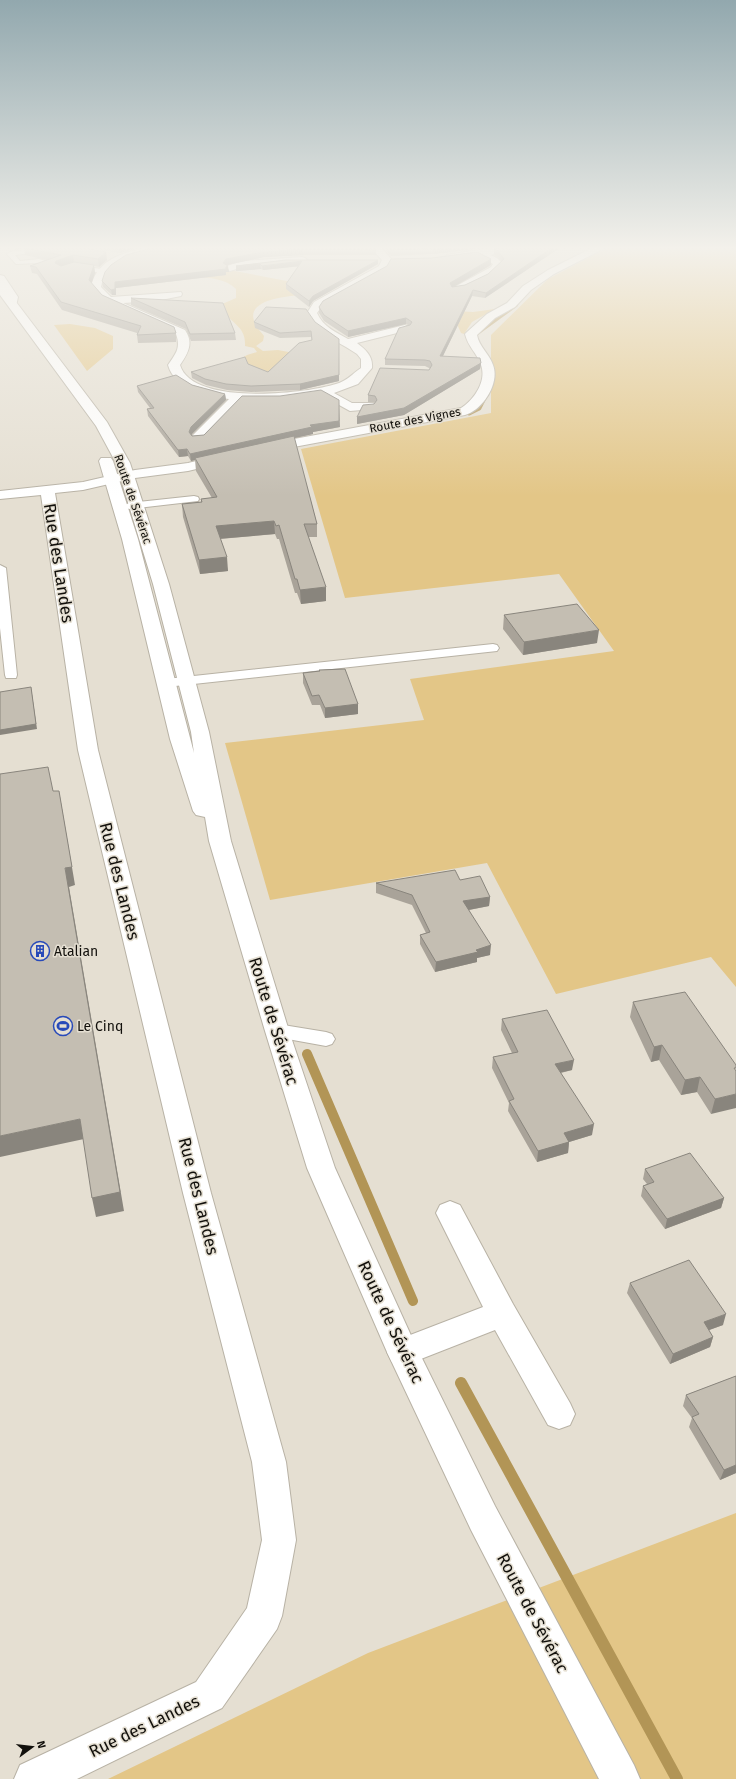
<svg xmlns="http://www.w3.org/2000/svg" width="736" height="1779" font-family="'Fira Sans',sans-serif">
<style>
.green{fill:#e3c687}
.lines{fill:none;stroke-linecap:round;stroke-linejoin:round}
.stream-far3{stroke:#b29556;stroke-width:4}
.stream-far2{stroke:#b29556;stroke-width:5}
.stream-far1{stroke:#b29556;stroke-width:10}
.stream{stroke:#b29556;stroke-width:12}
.service-casing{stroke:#b8b2a5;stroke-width:2}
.minor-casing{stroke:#b8b2a5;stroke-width:2}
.secondary-casing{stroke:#b8b2a5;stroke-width:2}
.service{fill:#fff;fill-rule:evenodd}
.minor{fill:#fff;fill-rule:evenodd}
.secondary{fill:#fff;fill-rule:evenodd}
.wall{fill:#a9a399}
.shaded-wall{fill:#89857d}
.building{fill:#c4beb2;stroke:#89857d}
.labels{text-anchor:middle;stroke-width:3;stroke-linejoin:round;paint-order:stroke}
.far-street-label{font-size:12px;fill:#12100c;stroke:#e5dfd2}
.poi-label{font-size:14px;fill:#12100c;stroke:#e5dfd2;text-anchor:start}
.near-street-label{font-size:17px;fill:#12100c;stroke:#e5dfd2}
</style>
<rect width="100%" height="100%" fill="#e5dfd2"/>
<path class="green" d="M609,247H736V987L711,957L556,994L487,863L270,900L225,743L424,720L410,679L614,651L559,574L345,598L301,449L491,413V335L548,279Z
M224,269L329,289C319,291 308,293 298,295C285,297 244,300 255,323C257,328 261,332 264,336L263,341L256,346L263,351L278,350L294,353L266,374L239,360L247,355L257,352L254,348L245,346C246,330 237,326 227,316C224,313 222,309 220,305L236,298V289C227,279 209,278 196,276Z
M495,309L472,322L464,334L461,333L457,324L456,311L473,312Z
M70,324L95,328L113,336V349L87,371L54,325Z
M736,1513V1779H108L368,1653Z"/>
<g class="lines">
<path class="stream-far3" d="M476,334L516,305"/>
<path class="stream-far2" d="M469,413L479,408L486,394"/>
<path class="stream-far1" d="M307,1054L413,1301"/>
<path class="stream" d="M461,1383L677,1779"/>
<g class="service-casing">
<path id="service" d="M44,247H53L43,252L15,255L20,261L39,259L52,263V265L39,263L16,264L7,254L10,252Z
M69,265L102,269L106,271L102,273L72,269L68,267Z
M194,496L198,497L199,499L198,501L129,509L124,506L129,503Z
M0,565L6,568L17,675L16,678H6L5,675L0,628Z
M493,644L497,645L499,648L497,651L166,687L161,686L159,683L161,680L166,679Z
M277,1024L326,1032L332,1034L335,1039L332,1044L326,1046L271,1036L268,1031L271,1026Z"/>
</g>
<g class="minor-casing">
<path id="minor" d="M148,247H167L165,249C141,255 107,258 101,287L111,297L181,292L182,294L181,296L156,301L123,303L185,330C194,343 188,353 180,365C192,406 305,394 336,384C347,381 352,374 361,368V359L357,354C339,341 316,335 307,313L314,302L379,266L382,260L370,247H381L392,260L386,270L322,306L317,313C323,327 336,332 348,339L405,325L410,328L409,330L357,343C366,350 373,356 372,368L358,384L334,393L352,403H374L376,406L374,409L350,411L321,395L280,401H242L203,441H193L191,438L193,435L229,399C207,396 175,390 168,365C176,353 181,348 176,334L104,302L91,287C97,259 123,253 148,247Z
M497,247H516L514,249L490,255L497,258L503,264C496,275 465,294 452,291L451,289L491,267L493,264L480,257L450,260L447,259L445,257L447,255Z
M594,247H607L554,274L531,290L515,307L495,318L477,335C479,347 489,353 493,365C500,383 483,410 465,415L267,452L262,451L260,448L262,445L267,444L461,408C474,400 487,381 481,365C477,353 468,347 465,334L467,332L487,314L507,303L523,286L548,270Z
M302,257L305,258L307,260L305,262L243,267L230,271L225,268L227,266L242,261Z
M0,275L4,276L18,297L16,306L12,307L7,304L8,297L0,285Z
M225,454L230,455L232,458L230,461L188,471L135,478L83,490L55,493L98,750L211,1193L286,1462L296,1540L282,1616L277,1629L222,1708L77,1779H14L20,1765L196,1682L247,1608L262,1540L252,1462L183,1193L78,750L41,495L0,499V491L83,482L135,470L188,463Z
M450,1201L460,1205L513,1304L570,1403L575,1414L570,1425L559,1429L548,1425L495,1330L403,1366L392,1362L387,1352L392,1342L483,1307L436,1213L440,1205Z"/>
</g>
<g class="secondary-casing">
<path id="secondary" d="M0,285L4,286L107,422L130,463L169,584L209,732L231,841L289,1031L335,1168L414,1342L495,1506L634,1765L640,1779H599L471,1530L387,1352L307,1168L265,1031L209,841L205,817L196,815L193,811L170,739L122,539L99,461L101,458H111L113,461L138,539L194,753L191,732L153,584L116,463L96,426L0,295Z"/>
</g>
<use href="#service" class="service"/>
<use href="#minor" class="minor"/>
<use href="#secondary" class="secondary"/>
</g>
<path class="wall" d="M12,247H77L107,260L99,267L94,266L95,273L91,283L102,295L176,333V342L138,343L137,335V333L62,310L37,274L32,273L30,266L47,260L25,255L24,248L14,250Z
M86,247H142L120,253Z
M156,247L376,250V255H303L264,257L227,265L229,272H226V275L116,288V295H112L103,287L102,281Z
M383,247H490L433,254L391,256Z
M561,247L485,298L472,296L443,356L481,363L480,369L404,415L357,424L375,402H368V395L429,370L430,368H429L425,366L385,365V359L408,325L406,324L348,337L324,321L319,313V307L491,265L453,287L465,285L488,274L502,262L498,257L494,255V249Z
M286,260H378V264L313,301L309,307L286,289V284L298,266L263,270L261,269L236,271V266Z
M131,298L235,333L236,340L191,341L186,329L131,305Z
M306,309L339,381L300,390L251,392L227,390L206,385L192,378L191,372L248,364L268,372L312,340L311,337L280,338L255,328L254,322Z
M192,385L225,394L226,400L192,434V436L340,427L313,432V434L294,438L317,524V537H308L326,601L301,604L297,593H295L279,539H277L275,534L220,539L228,571L200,574L183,517L182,504L201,502V499L212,498L196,471L195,460L191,461L188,456L179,457L148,416L147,409L150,408L138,392L137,386Z
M504,615L597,643L523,655L503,629Z
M303,673L358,704V714L325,718L320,705H312L303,683Z
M460,880L490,897L489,906L469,910L490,955L477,958V962L435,972L420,944V935L426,933L412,905L376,893V883Z
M633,1002L736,1065L711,1114L697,1092L681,1095L659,1060L651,1062L630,1017Z
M502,1019L572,1070L561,1073L592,1135L569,1142L568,1153L537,1162L508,1111L509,1103L492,1068L493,1057L512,1053L501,1030Z
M645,1169L724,1198L721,1208L665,1229L641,1196L643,1186L647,1184L643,1179Z
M630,1283L723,1325L709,1330L713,1337L710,1347L670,1364L627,1293Z
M736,1376V1473L720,1480L689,1427L692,1418L683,1406L686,1395Z"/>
<path class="shaded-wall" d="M14,247H32L24,248L14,250Z
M122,247H142L120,253L119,248Z
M443,247H490L433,254L434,248Z
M553,247H561L485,298L486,293Z
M303,249V255L264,257L227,265L224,268L223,263L226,259L264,252Z
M106,252L107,260L99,267L98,259Z
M73,255L74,263L58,269L55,263L56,261Z
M491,259V265L450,289V283Z
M378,260V264L313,301L309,307V301L313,296Z
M302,261V266L263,270L262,266Z
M260,264L261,269L236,271V266Z
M94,265L95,273L90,288L89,280Z
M228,266L229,272H226V275L116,288V295H112L111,290L115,282Z
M473,290L472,296L440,362V356Z
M406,318V324L348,337V331Z
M339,339V381L300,390V384Z
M481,363L480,369L404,415L357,424V417Z
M225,394L226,400L192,434L190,439L189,432L191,427Z
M339,400L340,427L313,432V434L196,460L195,458V460L191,461L190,454L310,425Z
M187,449L188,456L179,457L178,450Z
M274,521L275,534L217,539L216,526Z
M227,557L228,571L200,574L199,560Z
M326,587V601L301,604L300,590Z
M599,630L597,643L523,655L524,642Z
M31,687L37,729L0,735V730Z
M358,704V714L325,718V708Z
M59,791L75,885L69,887L124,1211L96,1217L92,1198Z
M490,897L489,906L463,911V901Z
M491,945L490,955L477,958V962L435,972L436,962Z
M662,1045L659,1060L651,1062L654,1047Z
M574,1060L572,1070L554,1074L555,1064Z
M700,1077L697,1092L681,1095L685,1080Z
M736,1094V1108L711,1114L715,1099Z
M80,1119L84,1139L0,1157V1136Z
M594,1124L592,1135L569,1142L568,1153L537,1162L538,1151L564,1133Z
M724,1198L721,1208L665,1229L667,1219Z
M726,1314L723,1325L701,1333L704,1322Z
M713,1337L710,1347L670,1364L673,1354Z
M736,1465V1473L720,1480L724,1470Z"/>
<path class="building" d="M29,247H77L106,252L98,259L73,255L56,261L55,263L61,266L74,262L94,265L89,280L102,295L174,327L176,333L137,335L141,326L61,302L36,267L30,266L61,255L24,248Z
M156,247H374L376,250L303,249L264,252L226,259L223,263L228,266L226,267V269L115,282V289L111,290L102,281L105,272L111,265L126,255Z
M388,247H443L434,248L391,250Z
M503,247H553L486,293L473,290L440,356L480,358L481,363L404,408L357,417L363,405L374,404L377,400L375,396L368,395L380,368L429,370L432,365L430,361L425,360L385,359L399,328L410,325L412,322L406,318L348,331L324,315L319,307L323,301L387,266L391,259L432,258L477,252L491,259L450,283L452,287L465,285L488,274L504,259L498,251L494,249Z
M286,260H378L313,296L309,301L286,284L302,261L262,266L260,264L236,266Z
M131,298L223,303L235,333L190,334L185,322Z
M266,307L306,309L315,322L339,339V375L300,384L251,386L226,384L205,379L191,372L245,357L248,364L268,372L299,343L312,340L311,331L280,333L254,322Z
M176,375L192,385L225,394L191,427L189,432L192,436L204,435L242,396H280L321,390L339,400V421L310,425L312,427L190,454L187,449L178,450L147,409L154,408L137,386Z
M294,436L317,524H304L326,587L300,590L297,579H295L279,525L276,526L274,521L216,526L227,557L199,560L182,504L202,502L201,499L217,497L195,458Z
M577,604L599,630L524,642L504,615Z
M345,669L358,704L325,708L319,695L312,696L303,673L320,671L319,670Z
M31,687L36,724L0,730V692Z
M48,767L53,791H59L72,867L65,868L120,1192L92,1198L80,1119L0,1136V774Z
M455,870L460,880L480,876L490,897L463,901L491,945L476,950L478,952L436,962L420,935L430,932L412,895L376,883Z
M685,992L736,1065V1068H734L736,1071V1094L715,1099L700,1077L685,1080L662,1045L654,1047L633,1002Z
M547,1010L574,1060L555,1064L594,1124L564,1133L569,1142L538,1151L509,1101L514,1099L493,1057L518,1052L502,1019Z
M690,1153L724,1198L667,1219L643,1186L654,1182L645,1169Z
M689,1260L726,1314L704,1322L713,1337L673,1354L630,1283Z
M736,1376V1465L724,1470L692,1417L699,1414L686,1395Z"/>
<linearGradient id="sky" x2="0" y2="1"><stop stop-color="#92a8ae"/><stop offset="0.5" stop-color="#f3f1eb"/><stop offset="1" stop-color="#f3f1eb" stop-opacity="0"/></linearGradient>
<rect width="736" height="496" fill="url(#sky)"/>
<defs>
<g id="building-ring" transform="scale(1)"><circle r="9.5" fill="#e5dfd2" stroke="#284ab9" stroke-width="1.5"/><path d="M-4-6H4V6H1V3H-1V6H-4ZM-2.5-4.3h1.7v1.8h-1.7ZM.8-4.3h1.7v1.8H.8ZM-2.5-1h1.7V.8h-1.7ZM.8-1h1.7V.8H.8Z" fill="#284ab9"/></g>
<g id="stadium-ring" transform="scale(1)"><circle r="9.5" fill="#e5dfd2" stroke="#284ab9" stroke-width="1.5"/><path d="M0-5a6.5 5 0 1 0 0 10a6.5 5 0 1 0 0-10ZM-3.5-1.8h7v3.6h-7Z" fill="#284ab9"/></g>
</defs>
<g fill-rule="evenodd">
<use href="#building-ring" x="40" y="951"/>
<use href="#stadium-ring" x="63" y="1026"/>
</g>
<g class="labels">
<g class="far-street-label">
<text transform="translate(415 420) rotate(-11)" y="4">Route des Vignes</text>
<text transform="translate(133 499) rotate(71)" y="4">Route de Sévérac</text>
</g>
<g class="poi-label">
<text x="54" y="956">Atalian</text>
<text x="77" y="1031">Le Cinq</text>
</g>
<g class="near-street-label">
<text transform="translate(59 563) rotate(81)" y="6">Rue des Landes</text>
<text transform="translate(120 881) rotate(76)" y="6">Rue des Landes</text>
<text transform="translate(274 1021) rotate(73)" y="6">Route de Sévérac</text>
<text transform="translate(199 1196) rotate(76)" y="6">Rue des Landes</text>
<text transform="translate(391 1322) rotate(65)" y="6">Route de Sévérac</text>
<text transform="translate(533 1613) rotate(62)" y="6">Route de Sévérac</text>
<text transform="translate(144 1726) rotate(-26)" y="6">Rue des Landes</text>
</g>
</g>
<g transform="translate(32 1747) rotate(75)" stroke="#e5dfd2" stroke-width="3" paint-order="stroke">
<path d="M0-3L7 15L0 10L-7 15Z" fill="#12100c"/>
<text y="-6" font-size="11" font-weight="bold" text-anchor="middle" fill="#12100c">N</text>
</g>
</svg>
